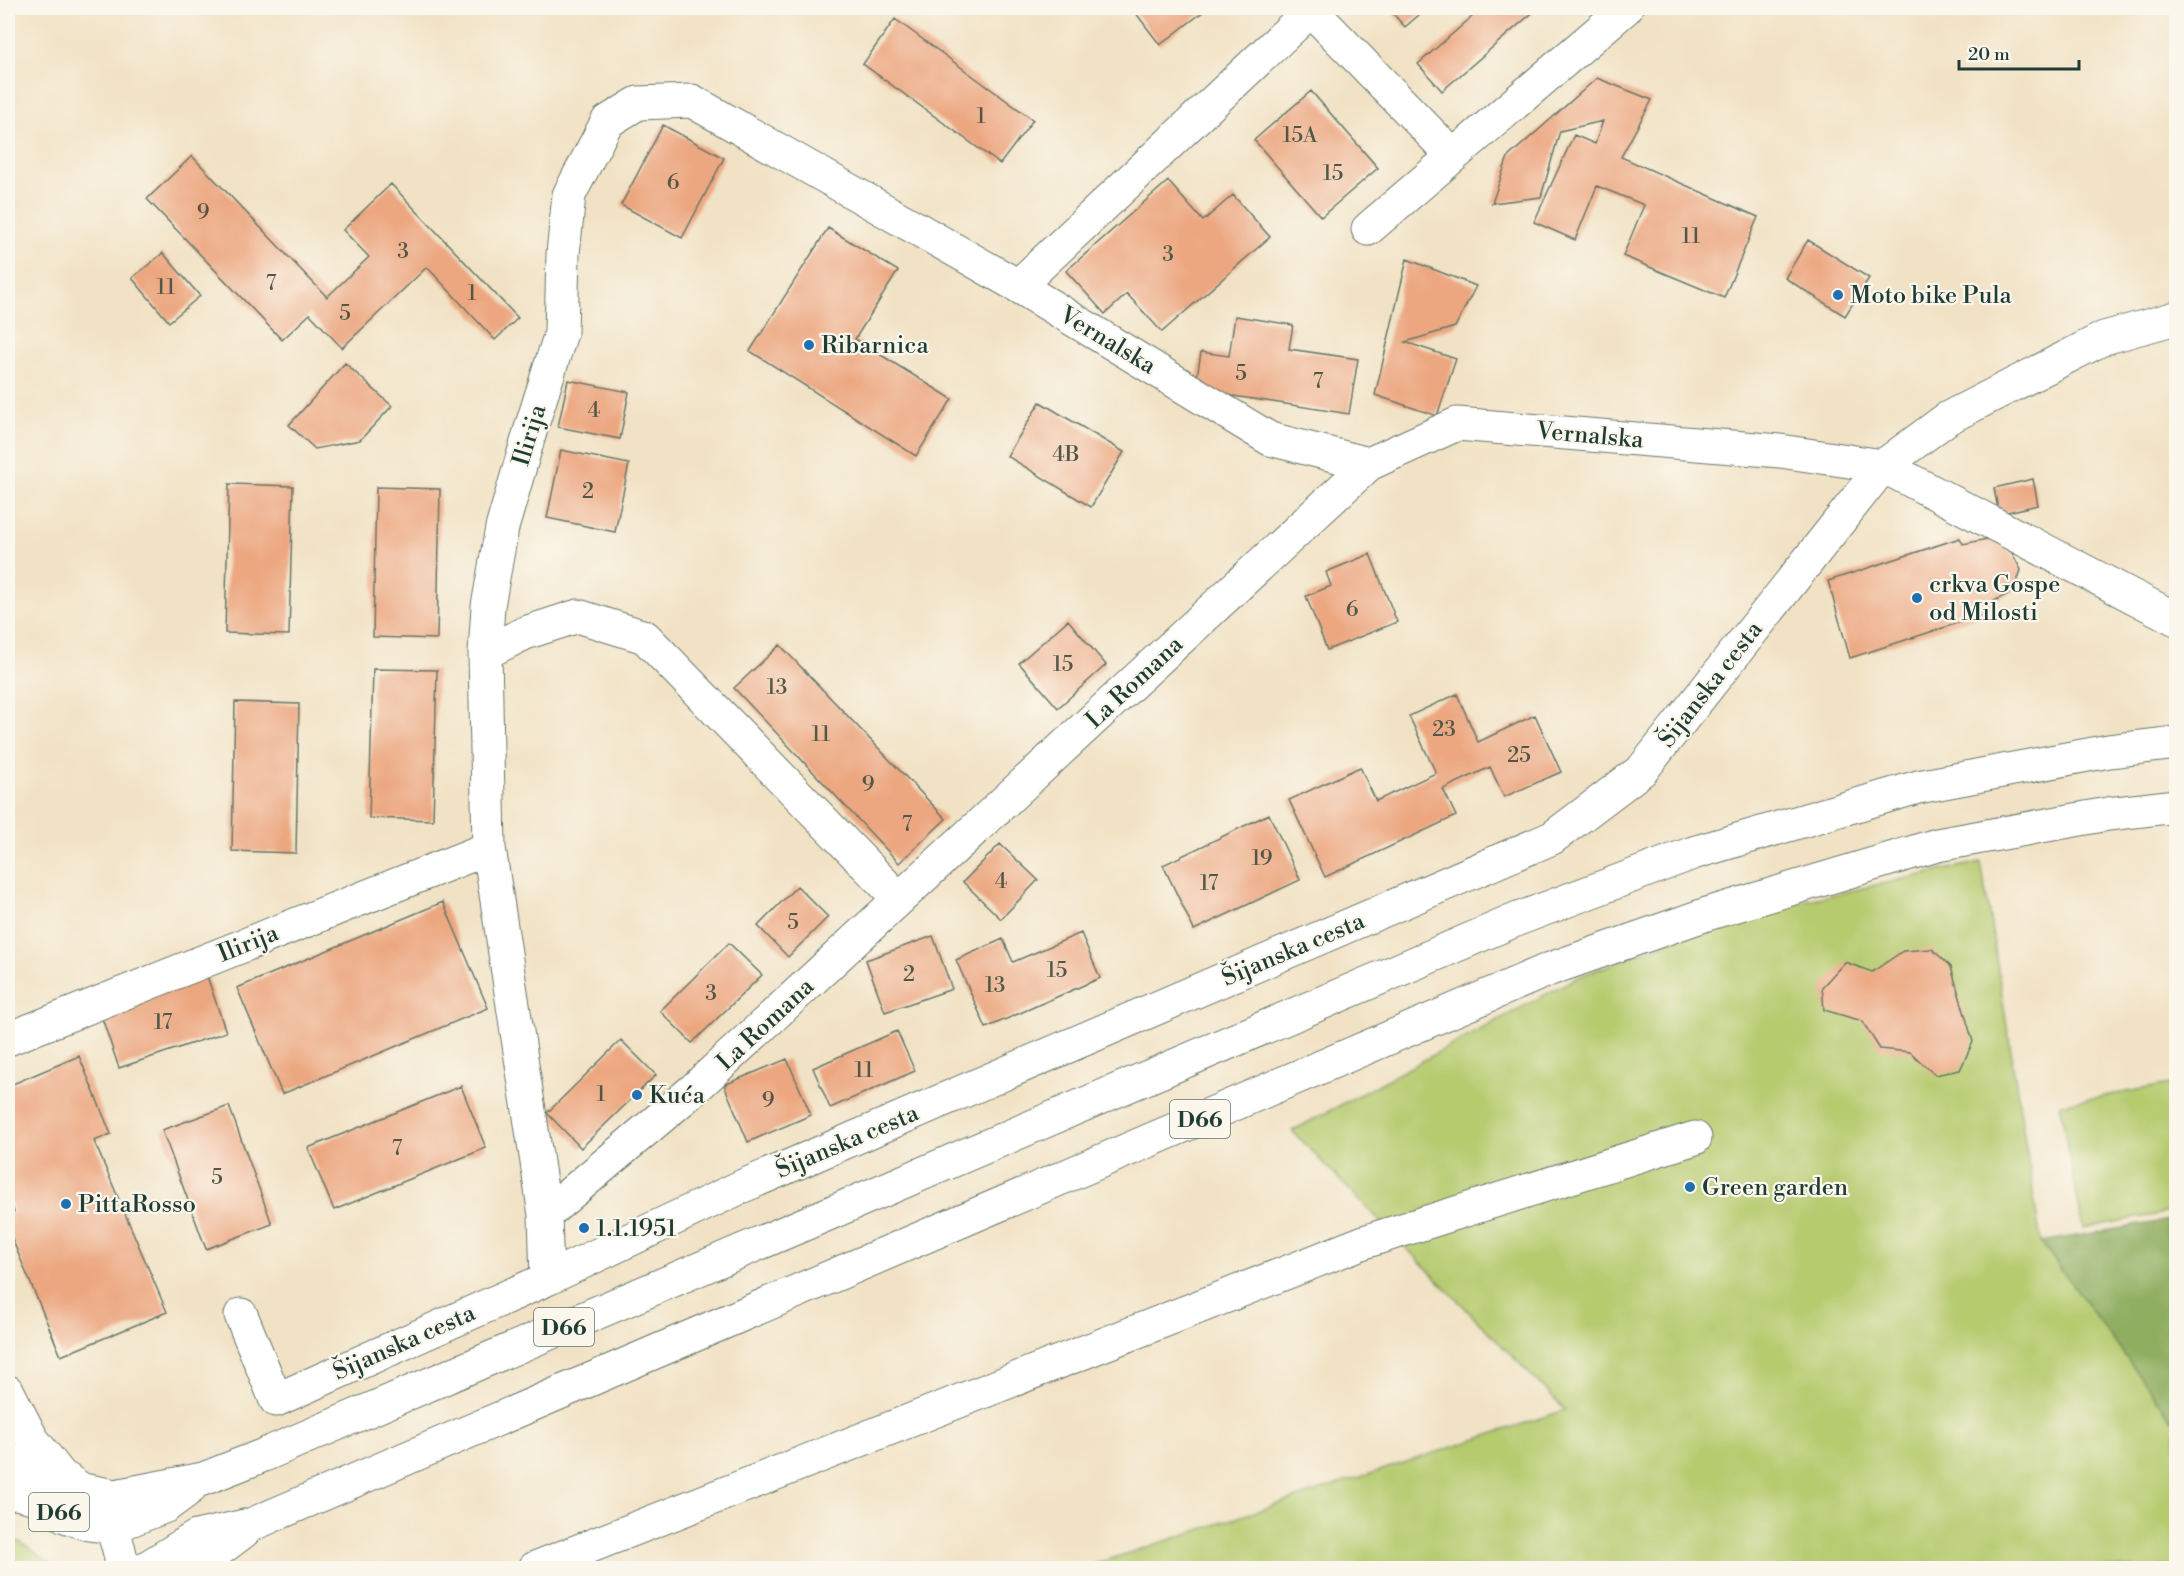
<svg xmlns="http://www.w3.org/2000/svg" width="2184" height="1576" font-family="'Libre Bodoni',serif">
<style>
.green{fill:#b6ca6e;stroke:#6a8451;stroke-width:1.5}
.forest{fill:#90ae61;stroke:#58764a;stroke-width:1.5}
.building{fill:#eca781}
.lines{fill:none;stroke-linecap:round;stroke-linejoin:round}
.minor-casing{stroke:#687767;stroke-width:35}
.major-casing{stroke:#687767;stroke-width:35}
.minor{stroke:#fff;stroke-width:33}
.major{stroke:#fff;stroke-width:33}
.poi-dot{fill:#1f6fb2;stroke:#fbf7ec;stroke-width:2}
.labels{text-anchor:middle;stroke-width:4.5;stroke-linejoin:round;paint-order:stroke}
.number-label{font-size:21px;fill:#525847}
.shield{fill:#fbf7ec;stroke:#61756b;stroke-width:1.5}
.shield-label{font-size:22px;font-weight:bold;fill:#1f3d34}
.poi-label{font-size:24px;fill:#1f3d34;stroke:#fbf7ec;text-anchor:start}
.street-label{font-size:24px;fill:#1f3d34;stroke:#fbf7ec}
</style>
<rect width="100%" height="100%" fill="#fbf7ec"/>
<filter id="ink" filterUnits="userSpaceOnUse"><feTurbulence type="fractalNoise" baseFrequency=".0167" numOctaves="2"/><feDisplacementMap in="SourceGraphic" scale="12" xChannelSelector="R" yChannelSelector="G"/><feConvolveMatrix kernelMatrix="1 2 1 2 8 2 1 2 1" color-interpolation-filters="sRGB"/></filter>
<filter id="wash" filterUnits="userSpaceOnUse"><feTurbulence type="fractalNoise" baseFrequency=".008" numOctaves="4" result="noise"/><feDisplacementMap in="SourceGraphic" scale="24" xChannelSelector="R" yChannelSelector="G"/><feGaussianBlur stdDeviation="1.35" result="paint"/><feColorMatrix in="noise" values="0 0 0 0 0 0 0 0 0 0 0 0 0 0 0 0 0 1.4 0 .05"/><feComposite in="paint" operator="in"/></filter>
<g filter="url(#wash)">
<rect width="100%" height="100%" fill="#f1e2c5"/>
<path class="green" d="M1981,862L2041,1242L2176,1425V1568H1083L1565,1410L1292,1131L1578,977L1732,917Z
M2176,1083V1211L2083,1228L2060,1104Z
M8,1536C28,1543 40,1560 60,1568H8Z"/>
<path class="forest" d="M2176,1219V1425L2041,1242Z"/>
<g id="blocks">
<path class="building" d="M1132,8H1208L1160,45Z
M1388,8H1427L1405,27Z
M1482,8H1538L1442,91L1418,64Z
M895,19L1033,120L1000,164L863,64Z
M1597,78L1652,100L1621,157L1758,217L1724,298L1623,256L1644,205L1597,186L1575,240L1534,222L1574,135L1595,144L1603,121L1560,131L1541,197L1492,203L1508,157Z
M1311,91L1378,168L1321,217L1254,140Z
M663,125L724,158L682,238L621,205Z
M192,156L327,297L369,257L343,230L391,184L518,318L495,340L427,267L342,348L310,314L282,340L147,199Z
M1168,181L1203,221L1233,195L1270,237L1162,332L1127,294L1105,314L1066,271Z
M828,228L898,271L855,339L952,399L916,456L750,351Z
M1808,240L1869,278L1845,316L1785,278Z
M163,253L200,296L169,322L132,278Z
M1407,259L1476,286L1455,327L1405,342L1456,359L1437,416L1375,395Z
M1235,316L1293,325L1289,349L1358,359L1349,414L1195,390L1201,352L1229,356Z
M345,363L392,406L360,440L315,449L289,425Z
M568,380L629,392L620,439L558,427Z
M1040,402L1124,452L1091,507L1007,456Z
M561,450L629,464L615,532L547,518Z
M2033,479L2038,505L1999,514L1994,488Z
M229,484L293,486L289,635L225,633Z
M376,487L440,489L437,639L373,637Z
M1960,538L1963,544L1992,538L2011,551L2021,570L2014,591L1986,605L1989,613L1850,658L1828,581Z
M1370,554L1397,622L1327,650L1306,596L1331,586L1326,572Z
M1068,620L1106,665L1058,708L1019,663Z
M780,645L946,819L899,863L734,688Z
M373,669L437,670L433,820L369,818Z
M1457,694L1478,742L1535,715L1561,772L1504,797L1490,767L1443,789L1456,816L1325,877L1289,800L1360,767L1376,801L1436,773L1409,716Z
M235,702L299,704L296,853L232,851Z
M1269,814L1300,880L1194,930L1163,865Z
M1000,844L1038,880L1001,919L963,882Z
M797,886L828,917L788,957L758,926Z
M443,902L488,1008L282,1094L237,988Z
M1081,933L1100,978L986,1028L956,960L1003,939L1013,962Z
M933,936L952,989L885,1012L866,960Z
M729,943L762,975L692,1043L660,1011Z
M1932,949L1951,967L1973,1042L1960,1070L1935,1075L1910,1052L1880,1049L1862,1021L1824,1010L1822,987L1845,962L1872,972L1903,951Z
M207,976L226,1032L119,1068L100,1012Z
M897,1031L915,1071L830,1108L813,1068Z
M621,1040L656,1075L581,1148L547,1113Z
M79,1056L111,1134L94,1141L167,1312L61,1356L8,1229V1215L14,1212L8,1196V1125L12,1123L8,1112V1086Z
M787,1059L811,1115L748,1142L724,1085Z
M461,1086L486,1148L334,1210L308,1148Z
M229,1106L272,1224L206,1249L162,1130Z"/>
</g>
</g>
<g filter="url(#ink)">
<use href="#blocks" fill-opacity="0" stroke="#687767" stroke-width="1.5"/>
<g class="lines">
<g class="minor-casing">
<path id="minor" d="M1309,8L1452,155
M1368,229L1626,8
M1018,286L1311,10
M485,653L525,633L578,616L645,637L899,899
M8,1039L489,848
M545,1215L692,1091L1369,464
M547,1279L545,1215L489,848L485,653L488,606L502,528L532,425L561,333L563,254L569,195L607,122L638,103L692,101L1018,286L1270,439L1369,464L1457,424L1780,451L1883,466L1948,418L2104,338L2176,318
M241,1315L276,1400L547,1279L743,1186L1552,838L1642,770L1883,466L2176,619
M8,1392L32,1439L61,1476
M535,1568L1364,1242L1695,1138"/>
</g>
<g class="major-casing">
<path id="major" d="M8,1462C66,1462 118,1511 122,1568
M83,1490L115,1496L203,1479L264,1455L1518,919L1693,853L1918,787L2109,751L2176,743
M8,1494L16,1493L41,1499L65,1516L88,1524L112,1527L166,1506L189,1489
M146,1568L196,1537L253,1524L1550,969L1707,914L1937,845L2108,814L2176,806
M195,1568L244,1531"/>
</g>
<use href="#minor" class="minor"/>
<use href="#major" class="major"/>
</g>
</g>
<g class="poi-dot">
<circle cx="1838" cy="295" r="6"/>
<circle cx="809" cy="345" r="6"/>
<circle cx="1917" cy="598" r="6"/>
<circle cx="637" cy="1095" r="6"/>
<circle cx="1690" cy="1187" r="6"/>
<circle cx="66" cy="1204" r="6"/>
<circle cx="584" cy="1228" r="6"/>
</g>
<g class="labels">
<g class="number-label">
<text x="981" y="123">1</text>
<text x="1300" y="142">15A</text>
<text x="1333" y="180">15</text>
<text x="673" y="189">6</text>
<text x="203" y="219">9</text>
<text x="1691" y="243">11</text>
<text x="403" y="258">3</text>
<text x="1168" y="261">3</text>
<text x="271" y="290">7</text>
<text x="166" y="294">11</text>
<text x="472" y="300">1</text>
<text x="345" y="320">5</text>
<text x="1241" y="380">5</text>
<text x="1318" y="388">7</text>
<text x="594" y="417">4</text>
<text x="1066" y="461">4B</text>
<text x="588" y="498">2</text>
<text x="1352" y="616">6</text>
<text x="1063" y="671">15</text>
<text x="777" y="694">13</text>
<text x="1444" y="736">23</text>
<text x="821" y="741">11</text>
<text x="1519" y="762">25</text>
<text x="868" y="791">9</text>
<text x="907" y="831">7</text>
<text x="1262" y="865">19</text>
<text x="1001" y="888">4</text>
<text x="1209" y="890">17</text>
<text x="793" y="929">5</text>
<text x="1057" y="977">15</text>
<text x="909" y="981">2</text>
<text x="995" y="992">13</text>
<text x="711" y="1000">3</text>
<text x="163" y="1029">17</text>
<text x="864" y="1077">11</text>
<text x="601" y="1101">1</text>
<text x="768" y="1107">9</text>
<text x="397" y="1155">7</text>
<text x="217" y="1184">5</text>
</g>
<g class="shield">
<rect x="1170" y="1100" width="60" height="38" rx="4.5"/>
<rect x="534" y="1308" width="60" height="38" rx="4.5"/>
<rect x="29" y="1493" width="60" height="38" rx="4.5"/>
</g>
<g class="shield-label">
<text x="1200" y="1127">D66</text>
<text x="564" y="1335">D66</text>
<text x="59" y="1520">D66</text>
</g>
<g class="poi-label">
<text x="1850" y="303">Moto bike Pula</text>
<text x="821" y="353">Ribarnica</text>
<text x="1929" y="592">crkva Gospe<tspan x="1929" dy="28">od Milosti</tspan></text>
<text x="649" y="1103">Kuća</text>
<text x="1702" y="1195">Green garden</text>
<text x="78" y="1212">PittaRosso</text>
<text x="596" y="1236">1.1.1951</text>
</g>
<g class="street-label">
<text transform="translate(1108 340) rotate(31)" y="8">Vernalska</text>
<text transform="translate(529 435) rotate(-73)" y="8">Ilirija</text>
<text transform="translate(1590 435) rotate(5)" y="8">Vernalska</text>
<text transform="translate(1134 682) rotate(-43)" y="8">La Romana</text>
<text transform="translate(1710 684) rotate(-52)" y="8">Šijanska cesta</text>
<text transform="translate(248 943) rotate(-22)" y="8">Ilirija</text>
<text transform="translate(1293 949) rotate(-23)" y="8">Šijanska cesta</text>
<text transform="translate(765 1024) rotate(-43)" y="8">La Romana</text>
<text transform="translate(847 1141) rotate(-23)" y="8">Šijanska cesta</text>
<text transform="translate(404 1342) rotate(-24)" y="8">Šijanska cesta</text>
</g>
</g>
<rect width="2184" height="1576" fill="none" stroke="#fbf7ec" stroke-width="30"/>
<path d="M1959 60v9h120v-9" fill="none" stroke="#1f3d34" stroke-width="3"/>
<text x="1968" y="60" font-size="18" fill="#1f3d34" stroke="#fbf7ec" stroke-width="4.5" paint-order="stroke">20 m</text>
</svg>
